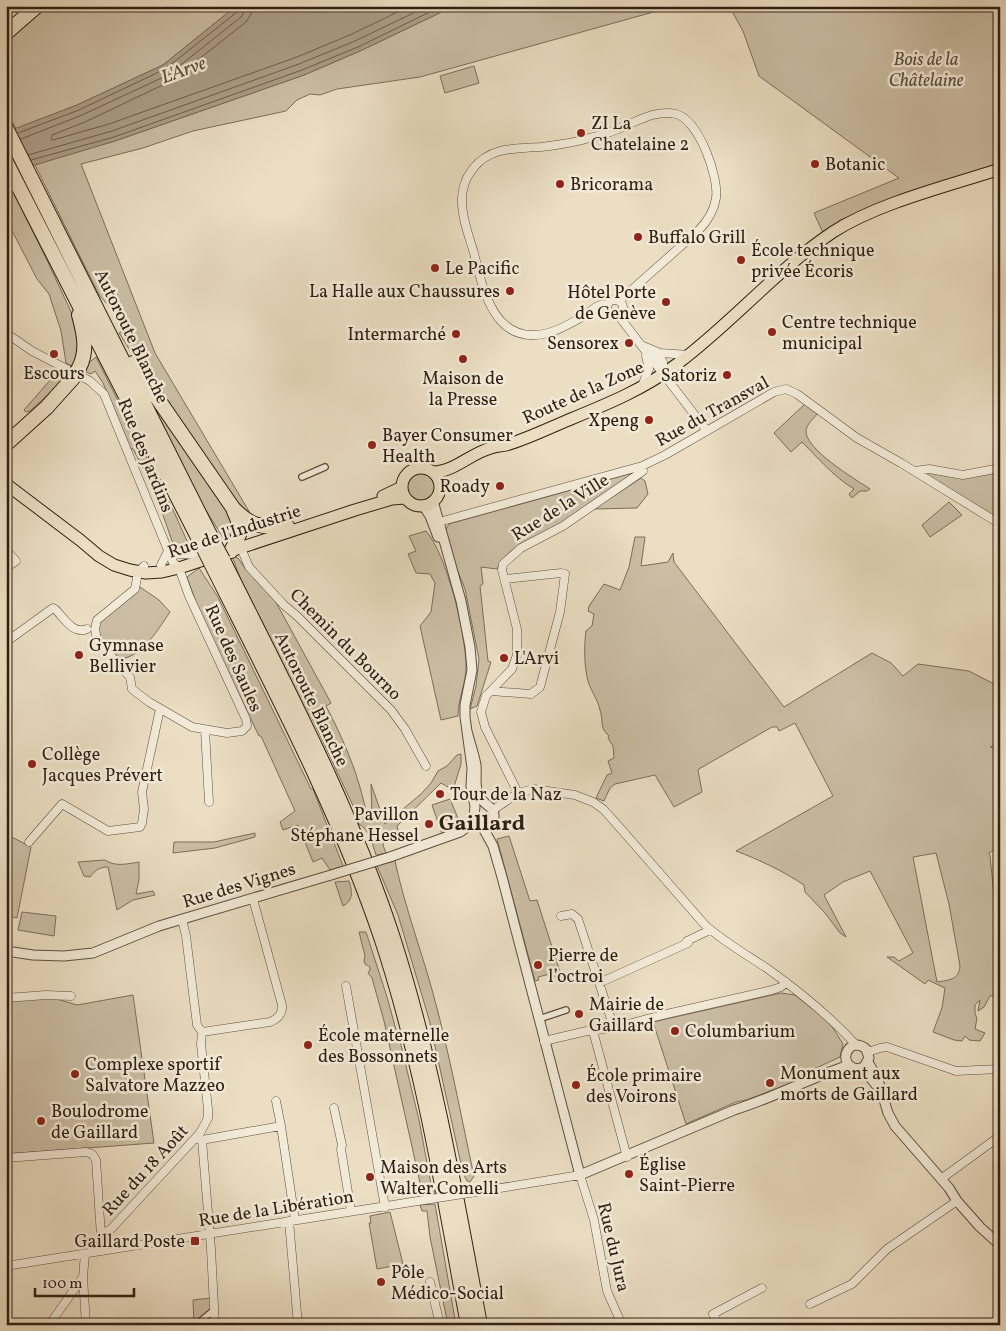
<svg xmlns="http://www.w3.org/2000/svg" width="1006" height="1331" font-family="Vollkorn,serif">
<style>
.green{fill:#cbbea5;stroke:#7c6e5c;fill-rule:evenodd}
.water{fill:#ab9d87;stroke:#796b58}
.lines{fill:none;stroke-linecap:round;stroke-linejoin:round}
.shore{stroke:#6c5e4c;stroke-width:1}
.pedestrian-casing{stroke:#5d4f3e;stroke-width:8}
.minor-casing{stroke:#5d4f3e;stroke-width:9}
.tertiary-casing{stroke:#5d4f3e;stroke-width:11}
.primary-casing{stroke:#2e1f12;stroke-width:13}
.motorway-casing{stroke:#2e1f12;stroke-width:16}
.pedestrian{stroke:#f2ead8;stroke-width:5.5}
.minor{stroke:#f2ead8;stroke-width:8}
.tertiary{stroke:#f2ead8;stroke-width:9}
.primary{stroke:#ebdec3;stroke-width:11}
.motorway{stroke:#ebdec3;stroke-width:14}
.minor-bridge-casing{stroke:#5d4f3e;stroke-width:9;stroke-linecap:butt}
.tertiary-bridge-casing{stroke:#5d4f3e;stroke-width:11;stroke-linecap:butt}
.motorway-bridge-casing{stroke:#2e1f12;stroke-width:16;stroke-linecap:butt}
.minor-bridge{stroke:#f2ead8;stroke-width:8}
.tertiary-bridge{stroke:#f2ead8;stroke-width:9}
.motorway-bridge{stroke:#ebdec3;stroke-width:14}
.poi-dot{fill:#8f2418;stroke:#f2ead8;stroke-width:2}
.labels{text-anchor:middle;stroke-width:5;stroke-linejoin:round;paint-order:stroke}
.park-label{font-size:18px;font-style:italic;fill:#5d4f3e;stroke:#f2ead8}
.poi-label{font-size:18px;fill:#2e1f12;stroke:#f2ead8;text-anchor:start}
.street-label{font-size:18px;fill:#2e1f12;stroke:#f2ead8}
.water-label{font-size:19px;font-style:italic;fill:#5a4b3b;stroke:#f2ead8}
.district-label{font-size:22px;font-weight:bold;fill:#2e1f12;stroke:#f2ead8}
</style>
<rect width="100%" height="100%" fill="#ebdec3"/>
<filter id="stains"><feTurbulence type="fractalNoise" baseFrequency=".004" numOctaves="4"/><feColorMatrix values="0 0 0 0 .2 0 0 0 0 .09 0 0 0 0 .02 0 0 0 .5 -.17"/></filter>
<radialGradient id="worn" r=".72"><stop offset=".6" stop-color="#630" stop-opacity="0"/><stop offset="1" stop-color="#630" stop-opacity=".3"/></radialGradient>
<path class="green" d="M45,6H236L163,65L77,105L16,129L6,109V42L19,27Z
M488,6H675L420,77L337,89L320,95L310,94L297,100L286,111L193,131L143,148L81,164L155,353L250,513L248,517L134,357L119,333L121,332C122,319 107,304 99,295L35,165L36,163L115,141L304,75L360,51L450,8Z
M729,6H1000V164L900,196L840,220L823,233L814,213L899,178L759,76L743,31Z
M474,66L479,83L445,93L440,76Z
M6,178L45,256L74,318L79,345L74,367L66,363L61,331L49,294L37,279L6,219Z
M96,357L175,514L191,550H182L172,541L154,489L133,449L130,448L114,408L103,383L95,371L91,374L83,371L87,364Z
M58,371L68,376L30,411L26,412L24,410Z
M155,403L233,516L237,532L225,541L202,504L152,405Z
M805,404L817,414C814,418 807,424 806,430C804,449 855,479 870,489L867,491H860L852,498L849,494L854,489C834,477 818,458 802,442L791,452L774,433Z
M927,471C950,477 970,479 993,473L1000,483V515L996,517L926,475Z
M636,472C611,489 587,507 562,523C541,536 508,544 497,569L481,567L483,584L480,586L488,661L491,662L477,706L470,709L476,686L479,659L465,589L448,547L445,531L449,524Z
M406 487a15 15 0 1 1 30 0a15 15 0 1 1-30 0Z
M641,478L645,481L648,494L637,508L594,509Z
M949,502L962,515L930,537L922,525Z
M426,531C447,555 466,634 466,667C466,683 458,699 458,716L441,720L420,626L431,612L435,583L430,574L416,573L408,554L416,551L409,536Z
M635,537H645L641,566L668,562L673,553L674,562L784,707L872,653L891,663L903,676L918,664L969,671L1000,687V747L997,744L990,747L1000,750V846L989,853L990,856L1000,953V995L990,996L984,1007L978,1011L980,1000L975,1005V1014L977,1018L975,1029L985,1033L980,1041L969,1040L965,1036L962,1041L954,1040L933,1032L942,1008L945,988L928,980L925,984L887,957H894L899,961L913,953L870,871L843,882L824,895L846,937L840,933L825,913L805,892L804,885C783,871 760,860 736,851L833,796L795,723L779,731L777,727H772L699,769L698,770L702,792L674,807L655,775L615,784L610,788L604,801L596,798L607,775L612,773L608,761L614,758L613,746L608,738L609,736C599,727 604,723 600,710C598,700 591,691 588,681C584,666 584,646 586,631L592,626L594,614L588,611L589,606L604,584L620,590L629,567ZM936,853L949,904L960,966C959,980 949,980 937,982L913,857Z
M232,556L238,558L247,571L272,595L331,703L326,706C339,731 351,757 359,784C363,796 364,806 369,818L372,816L371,784L385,824L421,794L431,783L438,771L447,766L457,755L461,754V764L453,790L441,783L397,826L398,830L386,839L383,845L386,853L376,855C372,844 370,830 359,824L355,810L310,714L308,715L243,586Z
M199,568L218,597L311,789H313L343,866L330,870L322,858L313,862L298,825L283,830L280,822L295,811L261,736H259L199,610L187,577Z
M140,587L159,600L170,612C159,628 143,656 121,659L112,651L111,653L98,636L99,623L138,590Z
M450,799L460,823L458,828L442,834L432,805Z
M255,833V837L215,848L173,853L174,842H214Z
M6,834L31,847L17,918L6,915Z
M509,836L530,901L537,900L561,975L555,977L554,973L538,977L539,980L535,981L497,839Z
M105,860C115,867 127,864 139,862V880L136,894L153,891L155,895L133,900L117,910L108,867C99,867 96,870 90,877L84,876L78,862Z
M393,861H395C405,908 422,952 434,997C450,1056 461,1116 474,1176L470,1182L467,1181L463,1173L429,1019L398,915L377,866Z
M349,881C352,891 354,900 343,906L335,882Z
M22,912L56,916L54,936L18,930Z
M359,932H366L387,997L398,1037H399L419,1120L431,1184L434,1185L435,1193L423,1196L384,1021L372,978L368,973L370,970V967L365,964L364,961L365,956Z
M781,993L795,995L824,1018L833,1028L843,1044L840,1057L799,1076L800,1080L746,1100L736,1102L686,1124L653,1022Z
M133,995L154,1143L6,1154V1001L48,998L60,1000L77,1005Z
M435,1204L456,1325H448L430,1237L427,1211H422L420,1205Z
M390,1212L403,1264L377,1269L369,1223H371L370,1216Z
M211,1298L213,1325H194L193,1300Z"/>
<path class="water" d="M236,6H488L450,8L360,51L304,75L115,141L35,165L6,171V132L77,105L163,65Z"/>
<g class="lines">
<path class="shore" d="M253,6L251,14L246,22L171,81L85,122L52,135L51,139L53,140L109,124L297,57L352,34L410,6
M18,133L79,110L165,69L237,12L239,6
M21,139L82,115L168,75L241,17L244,12L245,6
M28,155L112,131L299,64L355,41L428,6
M31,160L114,137L302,70L358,47L442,6"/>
<g class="pedestrian-casing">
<path id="pedestrian" d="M302,477L325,467
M539,1019L566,1010
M199,1325L202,1320L214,1310"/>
</g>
<g class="minor-casing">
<path id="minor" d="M607 308a8 8 0 1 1 16 0a8 8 0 1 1-16 0Z
M608,304C597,303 591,312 582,317C571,323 560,330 548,333C495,347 483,291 474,253C469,236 462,219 462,202C461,178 477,157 500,151C513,148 527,148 541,147C557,145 574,143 589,138C599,136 609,133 618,129C636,122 656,109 676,114C699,120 719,177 716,198C714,211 707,222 698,231L619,301
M618,315L707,431
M6,333L32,351L90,381L104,394L174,565
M643,346L660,353L689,355
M656,352L663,362V375
M641,388L649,369L646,356
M915,471L929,469L963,475L1000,468
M439,522L642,466L665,455L774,392L786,389L797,394L857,438L901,463L1000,524
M241,548L249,567L284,605L297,616L391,710L405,729L426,766
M6,550L16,561L6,568
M161,565L168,551L179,554L198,555
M144,566L138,572L135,589L97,620L95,629L97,640L130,677L132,689L149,702L192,727L227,733L242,731L247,726L246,719L189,596L179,568L173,562
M6,642L53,608L55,609C64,618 73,635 87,629
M491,691L531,694L540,687L560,612L565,574L561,573L505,579
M205,730L209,802
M518,793L485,727L481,712L486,696L512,669L517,655V629L502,570L503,564L521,548L563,526L643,471
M493,810L518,793L534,789L575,795L593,802L603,809L614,821L705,925C724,942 747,955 768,969C800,992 830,1016 856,1045
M29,842L62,804L108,831L140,827L142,823L144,809L142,792L160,709
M561,916L572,914L578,919L614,1028
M599,983L688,943L687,941L710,930
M346,986L385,1207
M6,998L46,995L71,996
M593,1031L627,1157
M202,1032L270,1022C278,1019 283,1013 282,1005L253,899
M544,1041L587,1031L614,1028L658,1016L772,990L781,987L786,982
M868,1052L880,1048L887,1047L956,1071L1000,1069
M276,1101L281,1126
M334,1108L342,1145L341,1149L351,1211
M197,1139L202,1140L281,1126L295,1220
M202,1140L211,1249L215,1325
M6,1158L86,1152L92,1154L96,1160L102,1251
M941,1179L1000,1136
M482,1191L580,1175L594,1220L607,1291L622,1325
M289,1221L298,1325
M101,1234L111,1229L200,1133L208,1118V1109L201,1044L202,1032L197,1025L186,936L182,919
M85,1254L83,1277L86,1325
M6,1266L418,1201
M430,1282L440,1325
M810,1304L852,1284L887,1249L957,1201
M49,1325L83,1277
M718,1325L713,1314L762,1288"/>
</g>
<g class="tertiary-casing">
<path id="tertiary" d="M433,501L461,601L470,647L472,670L465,705V717L472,768L471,786L475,806L474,817L478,824L486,825L493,821C498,807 484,806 479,796C474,786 477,776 476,765C474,754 470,743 467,731
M423,505L430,516L438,537
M482,826L493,846L502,877L580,1175L734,1110C773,1098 810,1078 849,1065
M390,857L460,832L475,821
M6,951L33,955L64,956L93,953L159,926L331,875
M868,1062L878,1080L888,1113L895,1126L949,1188L957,1201L980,1227L1000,1245
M856,1069L864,1067L869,1058L866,1049C863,1046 860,1045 855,1045C847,1047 843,1057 848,1064C851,1068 857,1069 862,1071C868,1075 872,1079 876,1085"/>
</g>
<g class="primary-casing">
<path id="primary" d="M402 487a19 19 0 1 1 38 0a19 19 0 1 1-38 0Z
M433,472C454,472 471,453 491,448C496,446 501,446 506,445C527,439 547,429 566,421C605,405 643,390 677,364C732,323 776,270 833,232C878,203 948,186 1000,169
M6,484L80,540L99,556L114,565L130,570L146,573L162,572L179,568L355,510L392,499L405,498
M383,496L402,487"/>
</g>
<g class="motorway-casing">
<path id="motorway" d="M6,33L37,6
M6,128L215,545
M6,162L204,549
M79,315C84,333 88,351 79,368
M133,363L233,508C252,528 261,527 287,526
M6,444L47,407L73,378
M231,551C241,534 243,530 234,511
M223,560C284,683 349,804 392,935C433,1062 456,1194 480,1325
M211,563C273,687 338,809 382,940C423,1065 444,1196 468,1325"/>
</g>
<use href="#pedestrian" class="pedestrian"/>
<use href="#minor" class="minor"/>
<use href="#tertiary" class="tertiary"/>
<use href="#primary" class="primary"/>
<use href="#motorway" class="motorway"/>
<g class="minor-bridge-casing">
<path id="minor-bridge" d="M418,1201L482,1191"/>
</g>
<g class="tertiary-bridge-casing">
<path id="tertiary-bridge" d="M331,875L390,857"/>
</g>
<g class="motorway-bridge-casing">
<path id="motorway-bridge" d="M73,378L79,368
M215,545L223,560
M204,549L211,563"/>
</g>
<use href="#minor-bridge" class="minor-bridge"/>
<use href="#tertiary-bridge" class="tertiary-bridge"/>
<use href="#motorway-bridge" class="motorway-bridge"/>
</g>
<g class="poi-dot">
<circle cx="581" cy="133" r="5"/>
<circle cx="815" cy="164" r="5"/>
<circle cx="560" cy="184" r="5"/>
<circle cx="638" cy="237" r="5"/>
<circle cx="741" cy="260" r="5"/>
<circle cx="435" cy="268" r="5"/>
<circle cx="510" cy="291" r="5"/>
<circle cx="666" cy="302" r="5"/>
<circle cx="772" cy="332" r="5"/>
<circle cx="456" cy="334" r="5"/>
<circle cx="629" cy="343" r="5"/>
<circle cx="54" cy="354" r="5"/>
<circle cx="463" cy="359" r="5"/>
<circle cx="727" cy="375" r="5"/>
<circle cx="649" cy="420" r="5"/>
<circle cx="372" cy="445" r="5"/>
<circle cx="500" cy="486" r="5"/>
<circle cx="79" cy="655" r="5"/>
<circle cx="504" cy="658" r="5"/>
<circle cx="32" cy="764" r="5"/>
<circle cx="440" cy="794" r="5"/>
<circle cx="429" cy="824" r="5"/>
<circle cx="538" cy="965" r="5"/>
<circle cx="579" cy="1014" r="5"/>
<circle cx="675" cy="1031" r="5"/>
<circle cx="308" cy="1045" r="5"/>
<circle cx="75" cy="1074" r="5"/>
<circle cx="770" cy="1083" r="5"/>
<circle cx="576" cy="1085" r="5"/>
<circle cx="41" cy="1121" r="5"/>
<circle cx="629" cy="1174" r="5"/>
<circle cx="370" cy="1177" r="5"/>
<rect x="190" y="1236" width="10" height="10" rx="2.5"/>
<circle cx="381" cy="1282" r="5"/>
</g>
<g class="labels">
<g class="park-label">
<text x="926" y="65">Bois de la<tspan x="926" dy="21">Châtelaine</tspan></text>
</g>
<g class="poi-label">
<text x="591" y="129">ZI La<tspan x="591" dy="21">Chatelaine 2</tspan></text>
<text x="825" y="170">Botanic</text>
<text x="570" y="190">Bricorama</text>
<text x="648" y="243">Buffalo Grill</text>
<text x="751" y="256">École technique<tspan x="751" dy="21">privée Écoris</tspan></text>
<text x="445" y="274">Le Pacific</text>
<text x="500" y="297" text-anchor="end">La Halle aux Chaussures</text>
<text x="656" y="298" text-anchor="end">Hôtel Porte<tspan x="656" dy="21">de Genève</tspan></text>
<text x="782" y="328">Centre technique<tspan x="782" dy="21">municipal</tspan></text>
<text x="446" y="340" text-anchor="end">Intermarché</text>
<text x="619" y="349" text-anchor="end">Sensorex</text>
<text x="54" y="379" text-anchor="middle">Escours</text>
<text x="717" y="381" text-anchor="end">Satoriz</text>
<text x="463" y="384" text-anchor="middle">Maison de<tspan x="463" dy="21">la Presse</tspan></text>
<text x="639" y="426" text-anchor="end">Xpeng</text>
<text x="382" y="441">Bayer Consumer<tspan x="382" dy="21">Health</tspan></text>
<text x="490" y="492" text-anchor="end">Roady</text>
<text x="89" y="651">Gymnase<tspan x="89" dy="21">Bellivier</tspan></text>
<text x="514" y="664">L'Arvi</text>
<text x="42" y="760">Collège<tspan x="42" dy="21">Jacques Prévert</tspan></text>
<text x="450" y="800">Tour de la Naz</text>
<text x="419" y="820" text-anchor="end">Pavillon<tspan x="419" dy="21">Stéphane Hessel</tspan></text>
<text x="548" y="961">Pierre de<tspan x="548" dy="21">l’octroi</tspan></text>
<text x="589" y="1010">Mairie de<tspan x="589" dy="21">Gaillard</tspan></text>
<text x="685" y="1037">Columbarium</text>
<text x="318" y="1041">École maternelle<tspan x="318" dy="21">des Bossonnets</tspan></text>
<text x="85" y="1070">Complexe sportif<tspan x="85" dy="21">Salvatore Mazzeo</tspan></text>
<text x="780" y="1079">Monument aux<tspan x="780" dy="21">morts de Gaillard</tspan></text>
<text x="586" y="1081">École primaire<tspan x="586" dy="21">des Voirons</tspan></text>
<text x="51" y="1117">Boulodrome<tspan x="51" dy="21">de Gaillard</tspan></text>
<text x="639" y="1170">Église<tspan x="639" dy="21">Saint-Pierre</tspan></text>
<text x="380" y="1173">Maison des Arts<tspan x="380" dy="21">Walter Comelli</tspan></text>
<text x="185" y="1247" text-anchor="end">Gaillard Poste</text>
<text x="391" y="1278">Pôle<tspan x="391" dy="21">Médico-Social</tspan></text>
</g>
<g class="street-label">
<text transform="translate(132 336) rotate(64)" y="6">Autoroute Blanche</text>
<text transform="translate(583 392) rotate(-24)" y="6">Route de la Zone</text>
<text transform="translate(712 411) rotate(-29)" y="6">Rue du Transval</text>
<text transform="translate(146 455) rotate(68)" y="6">Rue des Jardins</text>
<text transform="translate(560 507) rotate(-32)" y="6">Rue de la Ville</text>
<text transform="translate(234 531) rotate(-18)" y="6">Rue de l'Industrie</text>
<text transform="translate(346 644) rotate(45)" y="6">Chemin du Bourno</text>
<text transform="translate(234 658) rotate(66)" y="6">Rue des Saules</text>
<text transform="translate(312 699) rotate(64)" y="6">Autoroute Blanche</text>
<text transform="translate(239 885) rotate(-17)" y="6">Rue des Vignes</text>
<text transform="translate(145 1170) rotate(-47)" y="6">Rue du 18 Août</text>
<text transform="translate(276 1208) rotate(-9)" y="6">Rue de la Libération</text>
<text transform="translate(614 1247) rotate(77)" y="6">Rue du Jura</text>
</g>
<g class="water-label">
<text transform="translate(183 69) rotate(-20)" y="7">L'Arve</text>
</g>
<g class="district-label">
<text x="482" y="830">Gaillard</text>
</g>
</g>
<rect width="1006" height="1331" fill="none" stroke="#ebdec3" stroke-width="25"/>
<rect x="8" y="8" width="991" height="1316" fill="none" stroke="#2e1f12" stroke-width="2.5"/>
<rect x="12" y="12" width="981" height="1306" fill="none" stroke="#2e1f12"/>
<path d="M35 1288v8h99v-8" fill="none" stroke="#2e1f12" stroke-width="2.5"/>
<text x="42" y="1288" font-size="15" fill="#2e1f12" stroke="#f2ead8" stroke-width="4" paint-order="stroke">100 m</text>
<rect width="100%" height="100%" filter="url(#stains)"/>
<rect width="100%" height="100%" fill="url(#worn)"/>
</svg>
